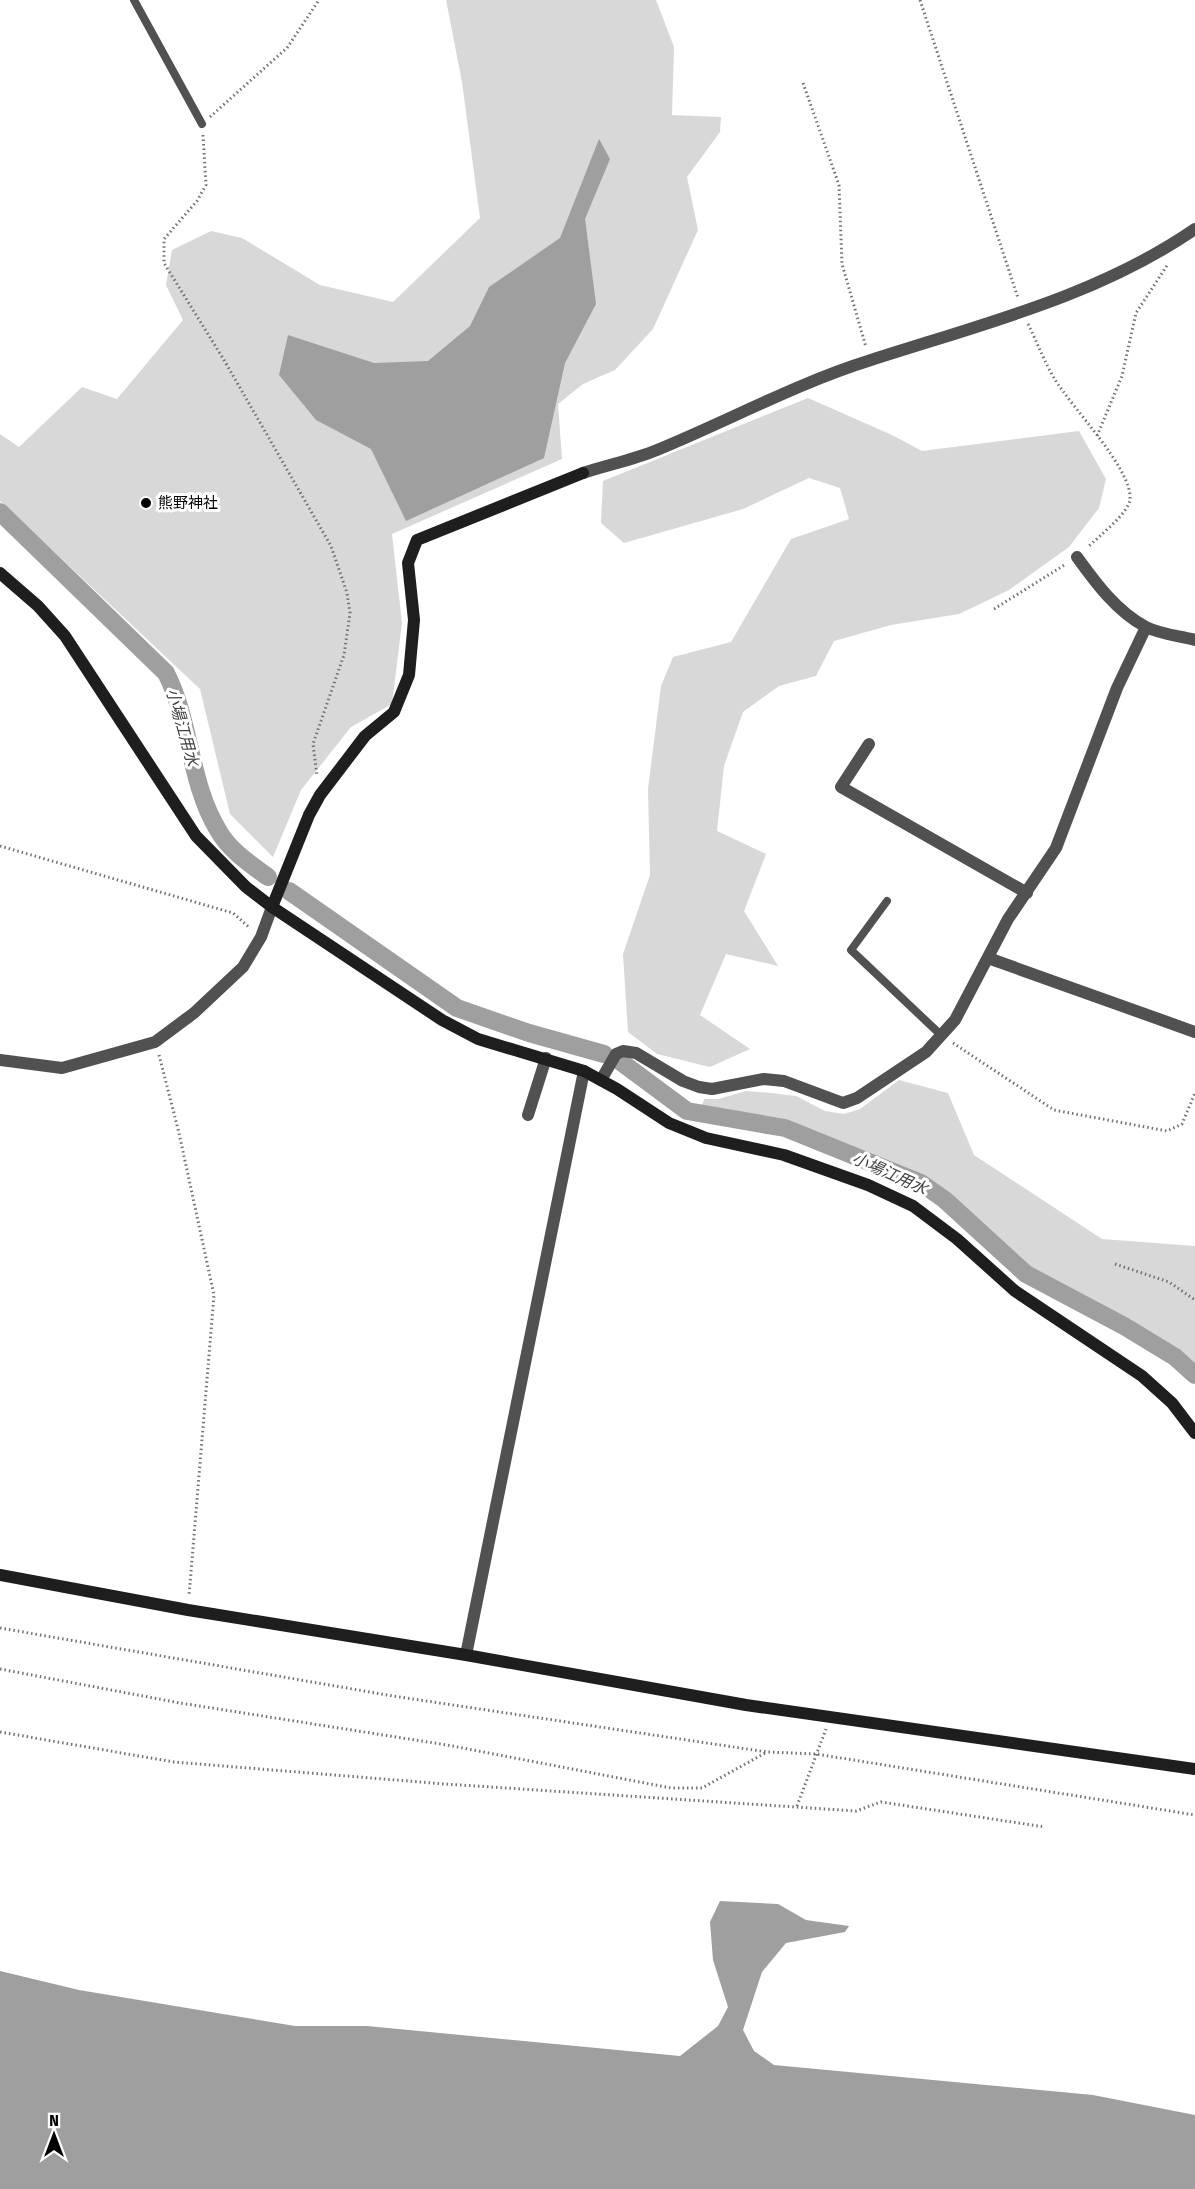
<svg xmlns="http://www.w3.org/2000/svg" width="1195" height="2189" font-family="'Fira Sans Condensed','Noto Sans JP',sans-serif">
<style>
.green{fill:#d8d8d8}
.water{fill:#9f9f9f}
.lines{fill:none;stroke-linecap:round;stroke-linejoin:round}
.canal{stroke:#9f9f9f;stroke-width:18}
.path{stroke:#737373;stroke-width:3;stroke-dasharray:1.5 3;stroke-linecap:butt}
.lane{stroke:#515151;stroke-width:8}
.street{stroke:#515151;stroke-width:12}
.secondary{stroke:#1e1e1e;stroke-width:12}
.poi-dot{fill:#000;stroke:#fff;stroke-width:2}
.labels{text-anchor:middle;stroke-width:6;stroke-linejoin:round;paint-order:stroke}
.poi-label{font-size:15px;fill:#000;stroke:#fff;text-anchor:start}
.water-label{font-size:16px;font-style:italic;fill:#404040;stroke:#fff}
</style>
<rect width="100%" height="100%" fill="#fff"/>
<path class="green" d="M446,0H656L674,47L672,115L721,117L720,132L687,177L698,230L653,329L615,370L583,384L558,404L562,459L392,534L402,623L392,704L351,727L301,790L273,857L230,814L200,689L0,501V434L19,447L82,387L117,399L183,320L166,285L172,250L211,231L242,238L320,285L393,302L480,218L462,82Z
M808,398L892,435L922,451L1079,431L1106,479L1099,508L1069,547L1009,590L959,614L891,625L834,641L816,676L779,686L743,712L724,766L717,831L766,854L744,911L778,966L726,954L700,1015L750,1049L710,1067L657,1054L628,1032L623,954L650,875L648,789L661,686L673,657L731,642L791,539L849,519L840,488L809,478L743,509L624,543L601,523L603,481Z
M899,1080L948,1093L974,1155L1102,1239L1195,1246V1371L1175,1354L1126,1324L1030,1271L950,1195L921,1178L776,1120L701,1111L704,1099H718L746,1091L772,1093L796,1096L825,1111L844,1114L860,1109Z"/>
<path class="water" d="M599,139L610,159L585,219L596,304L565,363L544,458L406,521L371,449L316,420L279,375L288,335L374,363L428,361L470,326L489,287L560,238Z
M720,1901L778,1904L806,1920L849,1926L845,1932L786,1943L762,1972L743,2030L754,2051L774,2065L1093,2095L1195,2115V2189H0V1971L79,1990L295,2026H367L680,2056L718,2026L728,2007L713,1960L710,1922Z"/>
<g class="lines">
<path class="canal" d="M0,512L166,673C191,722 189,782 218,830C229,850 250,864 268,877
M289,891L457,1008L529,1033L604,1054
M621,1062L687,1111L785,1128L921,1183L945,1200L1026,1274L1124,1326L1175,1357L1195,1375"/>
<path class="path" d="M920,0L1018,298
M803,83L839,185L842,264L866,347
M210,117L287,48L319,0
M203,135L206,185L197,201L164,239V263L224,360L331,546L347,593L350,613L344,655L313,744L317,776
M1028,324C1037,342 1044,361 1054,378C1071,407 1132,468 1130,499C1129,513 1099,536 1088,547
M1097,436L1122,376L1136,313L1168,264
M994,609L1066,564
M0,846L233,913L250,928
M953,1043L1054,1110L1167,1131L1182,1124L1195,1093
M159,1055L179,1133L214,1295L189,1596
M1115,1264L1169,1282L1195,1300
M0,1628L393,1696L767,1752L816,1754L1195,1815
M0,1669L180,1703L447,1745L671,1788H702L767,1752
M0,1732L174,1762L445,1784L856,1811L881,1802L1045,1827
M797,1806L826,1729"/>
<path class="lane" d="M134,0L202,124
M887,901L851,950L942,1036"/>
<path class="street" d="M583,473C607,465 633,460 657,450C728,421 797,383 871,360C982,324 1098,296 1195,229
M1077,557C1095,582 1117,612 1146,627C1160,634 1179,636 1195,640
M869,744L841,787L1027,893
M988,958L1195,1032
M0,1060L62,1068L155,1042L194,1013L243,967L261,937L272,907
M601,1080L616,1054L623,1051L636,1053L683,1081L699,1087L712,1089L764,1079L784,1081L843,1103L857,1098L926,1052L955,1020L1008,919L1056,848L1117,688L1146,627
M528,1115L546,1058
M466,1655L584,1071"/>
<path class="secondary" d="M0,573L38,606L65,636L196,836L246,887L272,907L442,1020L478,1039L584,1071L617,1089L669,1123L706,1138L784,1155L868,1185L913,1206L957,1239L1015,1291L1142,1376L1172,1403L1195,1433
M272,907L309,815L320,795L365,736L394,712L409,675L414,620L408,563L417,540L583,473
M0,1575L188,1610L466,1655L746,1705L1195,1769"/>
</g>
<circle class="poi-dot" cx="146" cy="503" r="6"/>
<g class="labels">
<g class="poi-label">
<text x="158" y="508">熊野神社</text>
</g>
<g class="water-label">
<text transform="translate(183 727) rotate(74)" y="6">小場江用水</text>
<text transform="translate(890 1173) rotate(24)" y="6">小場江用水</text>
</g>
</g>
<g transform="translate(54 2135)" stroke="#ffffff" stroke-width="4.5" paint-order="stroke">
<path d="M0-4.5L10 22L0 15L-10 22Z" fill="#000000"/>
<text y="-9" font-size="16" font-weight="bold" text-anchor="middle" fill="#000000">N</text>
</g>
</svg>
